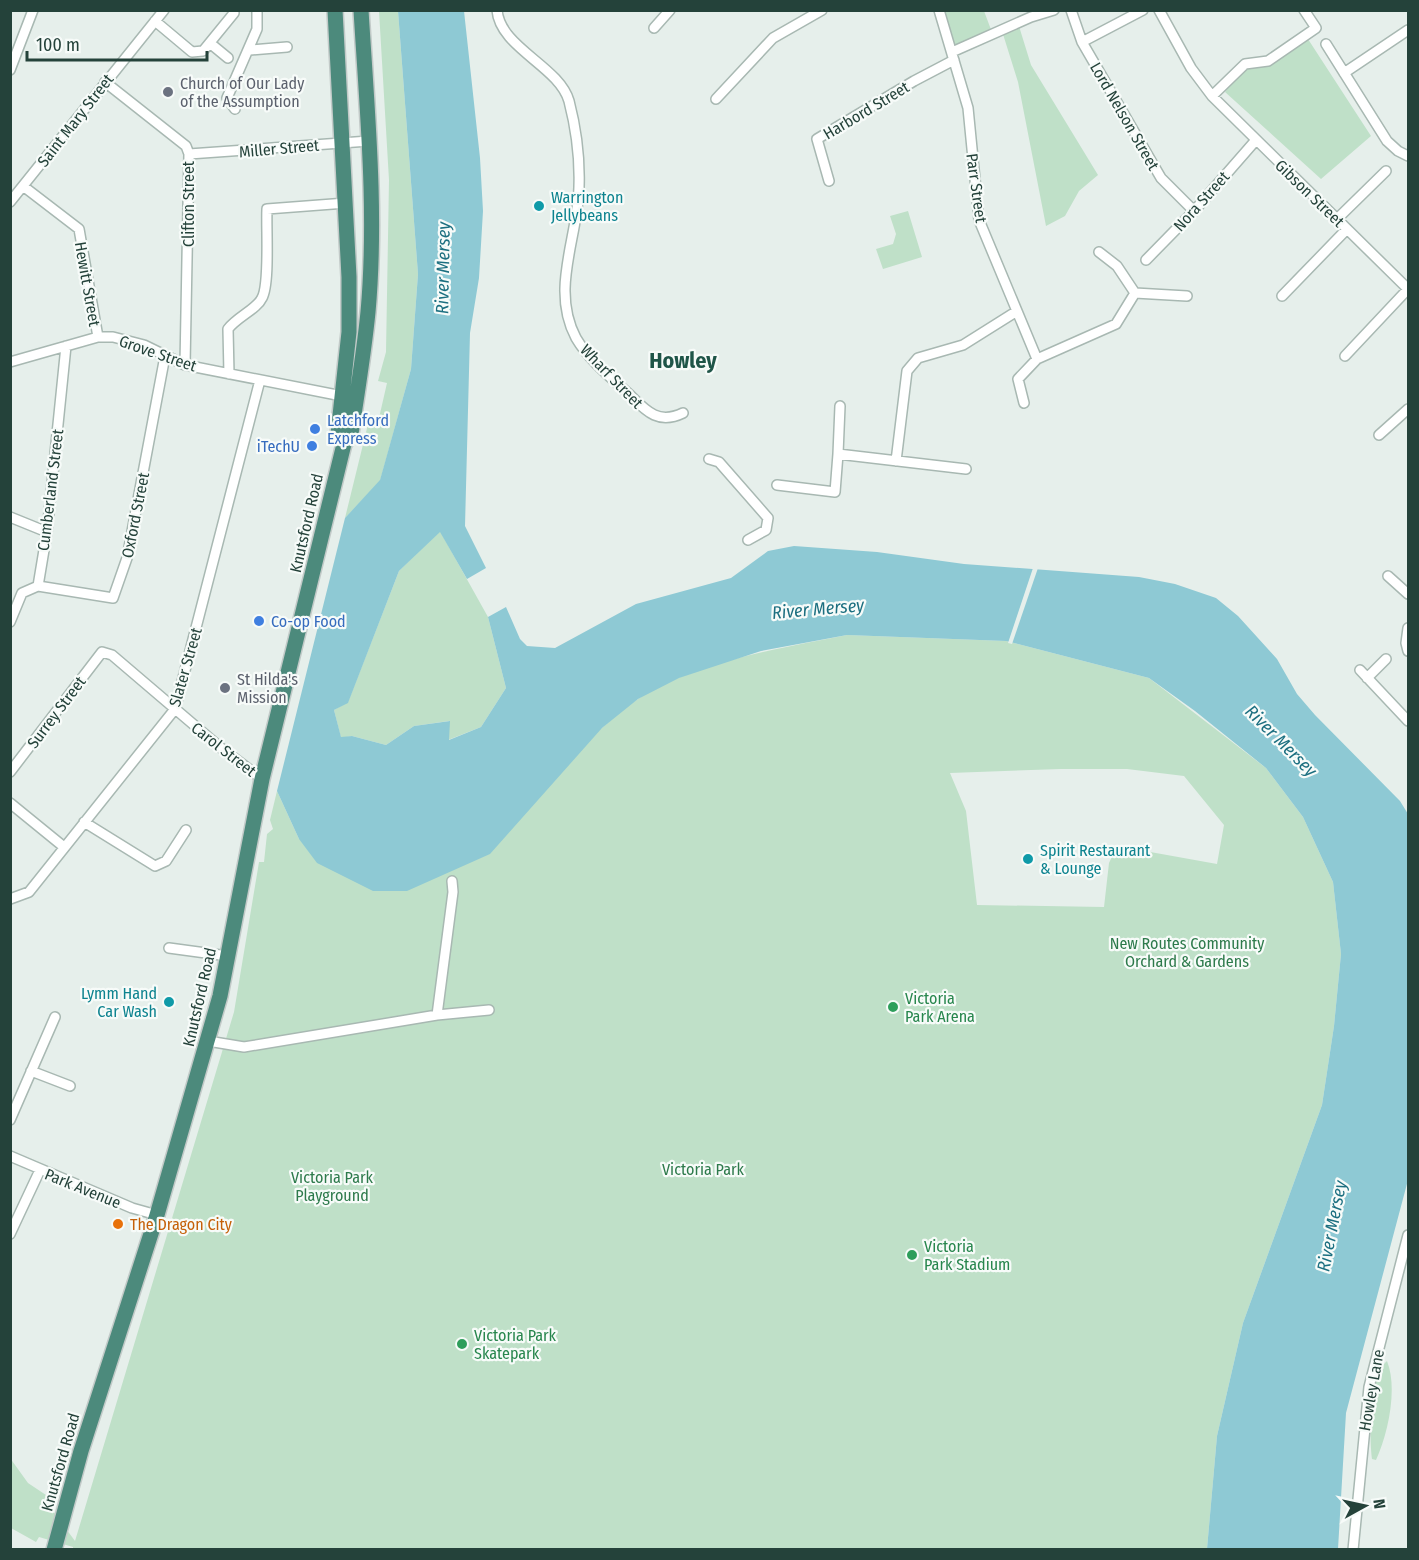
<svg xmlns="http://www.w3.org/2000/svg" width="1419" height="1560" font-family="'Fira Sans Condensed',sans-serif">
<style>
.green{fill:#bfe0c8;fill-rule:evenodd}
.water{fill:#8ec9d4}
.pier{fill:#e6efeb}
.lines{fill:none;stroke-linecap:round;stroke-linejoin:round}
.minor-casing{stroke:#a8b8b2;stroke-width:12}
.trunk-casing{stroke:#c2cac8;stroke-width:18}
.minor{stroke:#fff;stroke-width:9}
.trunk{stroke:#4c8a7c;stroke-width:15}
.worship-dot{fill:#6b7280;stroke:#f7fbf9;stroke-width:2}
.culture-dot{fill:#0f9aa8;stroke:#f7fbf9;stroke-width:2}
.shop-dot{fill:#3f7fe0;stroke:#f7fbf9;stroke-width:2}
.leisure-dot{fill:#2e9e5b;stroke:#f7fbf9;stroke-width:2}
.food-dot{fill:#e8710a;stroke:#f7fbf9;stroke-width:2}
.labels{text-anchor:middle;stroke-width:4.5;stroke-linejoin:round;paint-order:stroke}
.worship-label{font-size:16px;fill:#5b616d;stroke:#f7fbf9;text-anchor:start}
.street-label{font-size:16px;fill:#24423a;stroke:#f7fbf9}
.culture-label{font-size:16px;fill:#0d838f;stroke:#f7fbf9;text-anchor:start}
.shop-label{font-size:16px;fill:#366cbe;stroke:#f7fbf9;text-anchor:start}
.park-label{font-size:16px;fill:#2d7a4b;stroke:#f7fbf9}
.leisure-label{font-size:16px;fill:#27864d;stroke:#f7fbf9;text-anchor:start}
.food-label{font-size:16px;fill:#c56008;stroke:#f7fbf9;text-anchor:start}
.water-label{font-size:18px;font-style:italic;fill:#1c6f80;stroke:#f7fbf9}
.district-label{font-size:22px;font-weight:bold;fill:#1f5548;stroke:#f7fbf9}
</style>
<rect width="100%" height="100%" fill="#e6efeb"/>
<path class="green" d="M379,11H398L418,274L411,369L380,481L345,518L370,416L379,418L387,383L378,381L386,352L389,180Z
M939,11H984L993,35L952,52Z
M1018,23L1031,65L1098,175L1079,191L1065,216L1046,226L1018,82L1002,31Z
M1306,36L1371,136L1321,179L1225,92L1238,74Z
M908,211L922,257L883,269L876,249L893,244L896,234L890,216Z
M440,531L488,617L506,688L481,727L448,740L449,721L414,726L386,745L352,736L341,738L334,710L348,702L399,571Z
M847,635L1006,641L1149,678L1266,768L1303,817L1333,882L1341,954L1334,1026L1322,1105L1243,1323L1217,1436L1207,1549H73V1547L39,1537L36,1542L11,1528L10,1458L28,1483L49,1497L47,1503L75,1541L234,1012L259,862H264L267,834L273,829L270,820L277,791L299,839L602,728C613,718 625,707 638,699C694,662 781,648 847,635ZM1061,769H1127L1184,776L1224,825L1217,864L1117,846L1109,863L1104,907L977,905L966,811L950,773Z
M1387,1361C1398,1388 1388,1434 1376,1460L1372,1459C1369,1437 1369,1375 1387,1361Z"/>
<path class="water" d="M398,11H464L480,158L483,211L479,278L470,333L465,526L486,568L467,579L440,532L399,571L348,703L334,710L341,737L352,736L386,745L414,726L450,721L449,740L481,727L506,688L488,617L506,607L520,639L527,646L555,648L636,604L731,578L768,551L794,546L877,552L964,564L1139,577L1175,584L1216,598L1238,616L1277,659L1297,694L1315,715L1400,801L1408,814V1180L1346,1413L1338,1549H1207L1217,1436L1243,1323L1322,1105L1334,1026L1341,954L1333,882L1303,817L1266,768L1195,711L1149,678L1006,641L847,635L761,651L679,678L638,699L602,728L490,854L407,891H373L317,863L299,839L277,791L345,518L380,480L411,369L418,274Z"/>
<path class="pier" d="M1034,565H1039L1012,644L1008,643Z"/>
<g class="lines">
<g class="minor-casing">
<path id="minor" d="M497,10C500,48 559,66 569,101C576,128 580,158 579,187C578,238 550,289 576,338C589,360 610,377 629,394C646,411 658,425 683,413
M939,10L968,108L979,220L1037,359
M1071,10L1082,42L1161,178L1194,211
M1159,10L1191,68L1212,96L1408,289
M155,21L192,52L203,51L234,13
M654,28L670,10
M1082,42L1143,10
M211,44L228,58
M1326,44L1387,141L1398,151L1408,156
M250,50L287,47
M952,52L1031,17L1054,10
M10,70L33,10
M1344,73L1408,30
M105,82L186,146L189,154L185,365
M1212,96L1245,64L1268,61L1316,28L1304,10
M716,99L773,38L822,10
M235,109L227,98L257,29V10
M189,154L369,141
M829,181L817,139L914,81L954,60
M23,186L79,229L98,337
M10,202L164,10
M1337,219L1386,171
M1099,252L1117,266L1135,293
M1146,260L1194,211L1256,140
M1282,296L1347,229
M1345,356L1408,289
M10,362L98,337H113L144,345L185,365L342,396
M229,374L228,329C237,317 257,309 262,298C270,284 266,228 267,209L346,203
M1024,403L1018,379L1037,359L1116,324L1135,293L1187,296
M840,406L838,454L966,469
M1379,435L1408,409
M709,459L719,462L768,518L766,530L748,540
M896,461L907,371L918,358L963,345L1017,311
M777,485L835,492L838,454
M10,517L47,532
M1388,576L1408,594
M38,586L113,598L127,558L165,356
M38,586L47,532L66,346
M10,622L22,593L38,586
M1408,628L1406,643L1408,651
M1360,670L1408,721
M1367,678L1386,659
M10,772L102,652L112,655L221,748L262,779
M10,803L64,847
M84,822L155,866L166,861L186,830
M10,899L29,892L175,709L260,380
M169,948L228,956
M437,1015L453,892L452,881
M208,1041L244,1047L437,1015L489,1010
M31,1071L70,1086
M10,1120L55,1017
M10,1156L132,1208L157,1215
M10,1234L40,1170
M1353,1550L1369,1387L1408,1235"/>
</g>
<g class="trunk-casing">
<path id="trunk" d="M335,10L349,277V332L338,434L344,444
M54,1550L81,1451L157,1215L220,996L262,779L344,444L351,434C357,394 364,353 368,312C377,212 367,110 361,10"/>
</g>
<use href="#minor" class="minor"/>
<use href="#trunk" class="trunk"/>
</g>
<g class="worship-dot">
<circle cx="168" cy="92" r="6"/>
<circle cx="225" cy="688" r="6"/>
</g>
<g class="culture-dot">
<circle cx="539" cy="206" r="6"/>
<circle cx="1028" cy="859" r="6"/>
<circle cx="169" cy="1002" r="6"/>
</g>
<g class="shop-dot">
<circle cx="315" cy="429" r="6"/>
<circle cx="312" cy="446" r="6"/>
<circle cx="259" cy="621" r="6"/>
</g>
<g class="leisure-dot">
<circle cx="893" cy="1007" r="6"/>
<circle cx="912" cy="1255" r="6"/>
<circle cx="462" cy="1344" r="6"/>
</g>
<circle class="food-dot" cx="118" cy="1224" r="6"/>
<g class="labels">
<g class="worship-label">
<text x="180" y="89">Church of Our Lady<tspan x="180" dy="18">of the Assumption</tspan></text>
<text x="237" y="685">St Hilda's<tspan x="237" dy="18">Mission</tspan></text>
</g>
<g class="street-label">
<text transform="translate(866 110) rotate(-31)" y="6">Harbord Street</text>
<text transform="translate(1125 116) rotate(60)" y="6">Lord Nelson Street</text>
<text transform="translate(75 120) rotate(-52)" y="6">Saint Mary Street</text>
<text transform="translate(279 148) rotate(-5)" y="6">Miller Street</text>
<text transform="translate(977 188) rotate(82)" y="6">Parr Street</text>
<text transform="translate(1310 193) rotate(44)" y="6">Gibson Street</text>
<text transform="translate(1201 201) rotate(-48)" y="6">Nora Street</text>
<text transform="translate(188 204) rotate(-90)" y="6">Clifton Street</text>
<text transform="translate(88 284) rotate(80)" y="6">Hewitt Street</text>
<text transform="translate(158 353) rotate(19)" y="6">Grove Street</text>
<text transform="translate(612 376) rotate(46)" y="6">Wharf Street</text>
<text transform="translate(50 490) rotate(-83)" y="6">Cumberland Street</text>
<text transform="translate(135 515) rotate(-79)" y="6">Oxford Street</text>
<text transform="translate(306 523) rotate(-77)" y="6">Knutsford Road</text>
<text transform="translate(185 667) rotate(-74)" y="6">Slater Street</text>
<text transform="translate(56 712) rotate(-53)" y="6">Surrey Street</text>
<text transform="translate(224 749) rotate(38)" y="6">Carol Street</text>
<text transform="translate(199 997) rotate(-77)" y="6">Knutsford Road</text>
<text transform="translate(83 1188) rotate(22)" y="6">Park Avenue</text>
<text transform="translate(1371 1390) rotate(-80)" y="6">Howley Lane</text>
<text transform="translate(60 1462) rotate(-74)" y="6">Knutsford Road</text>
</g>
<g class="culture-label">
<text x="551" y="203">Warrington<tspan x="551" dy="18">Jellybeans</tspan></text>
<text x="1040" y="856">Spirit Restaurant<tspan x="1040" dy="18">&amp; Lounge</tspan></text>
<text x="157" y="999" text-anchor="end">Lymm Hand<tspan x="157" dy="18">Car Wash</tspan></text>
</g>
<g class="shop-label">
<text x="327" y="426">Latchford<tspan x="327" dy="18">Express</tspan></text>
<text x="300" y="452" text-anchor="end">iTechU</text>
<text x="271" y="627">Co-op Food</text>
</g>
<g class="park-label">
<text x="1187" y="949">New Routes Community<tspan x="1187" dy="18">Orchard &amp; Gardens</tspan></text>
<text x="703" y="1175">Victoria Park</text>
<text x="332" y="1183">Victoria Park<tspan x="332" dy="18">Playground</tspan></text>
</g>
<g class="leisure-label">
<text x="905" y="1004">Victoria<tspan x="905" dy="18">Park Arena</tspan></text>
<text x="924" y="1252">Victoria<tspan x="924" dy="18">Park Stadium</tspan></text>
<text x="474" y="1341">Victoria Park<tspan x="474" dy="18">Skatepark</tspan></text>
</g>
<g class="food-label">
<text x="130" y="1230">The Dragon City</text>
</g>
<g class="water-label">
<text transform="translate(443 268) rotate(-89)" y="6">River Mersey</text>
<text transform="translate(818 609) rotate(-5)" y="6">River Mersey</text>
<text transform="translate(1281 741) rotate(45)" y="6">River Mersey</text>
<text transform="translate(1332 1226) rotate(-79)" y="6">River Mersey</text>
</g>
<g class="district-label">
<text x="683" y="368">Howley</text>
</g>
</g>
<rect width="1419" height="1560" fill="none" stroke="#24423a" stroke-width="24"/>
<g transform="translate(1365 1506) rotate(82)" stroke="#f7fbf9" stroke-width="4.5" paint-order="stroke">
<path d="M0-4.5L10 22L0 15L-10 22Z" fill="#24423a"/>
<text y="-9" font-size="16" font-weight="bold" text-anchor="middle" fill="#24423a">N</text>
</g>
<path d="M27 51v9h180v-9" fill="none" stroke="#24423a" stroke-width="3"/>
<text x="36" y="51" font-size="18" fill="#24423a" stroke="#f7fbf9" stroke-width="4.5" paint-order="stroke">100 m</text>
</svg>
